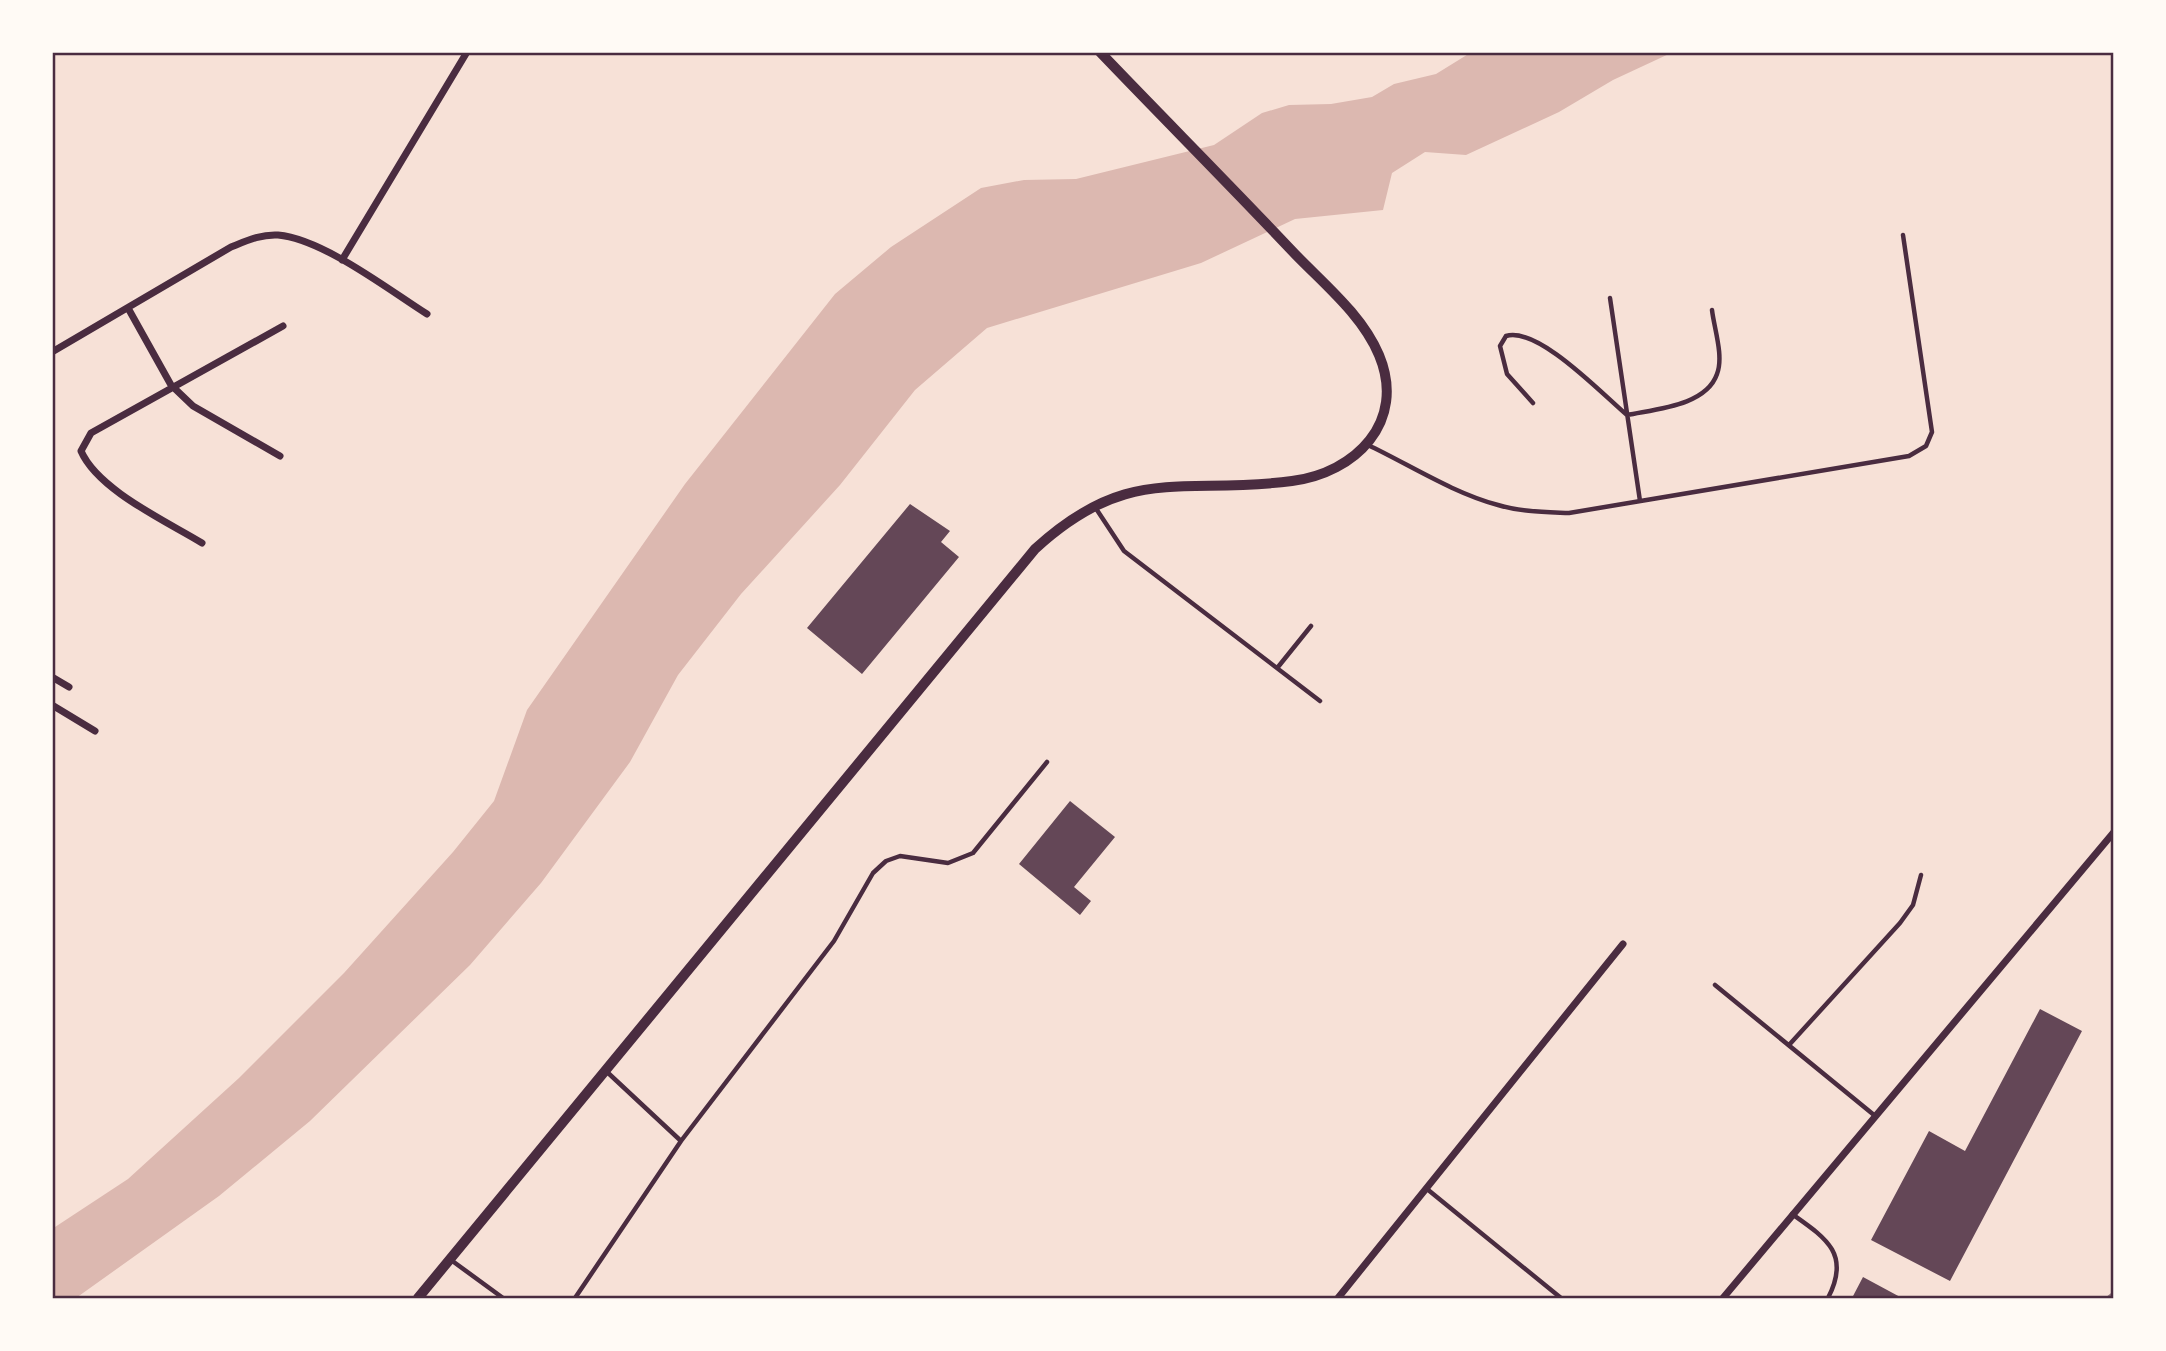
<svg xmlns="http://www.w3.org/2000/svg" width="2166" height="1351" font-family="Arial,sans-serif">
<style>
.water{fill:#dcb8b0}
.building{fill:#644757}
.lines{fill:none;stroke-linecap:round;stroke-linejoin:round}
.service{stroke:#4a2c40;stroke-width:4.5}
.minor{stroke:#4a2c40;stroke-width:7}
.tertiary{stroke:#4a2c40;stroke-width:10}
.rail{stroke:#8f747c;stroke-width:5}
.neatline{fill:none;stroke:#4a2c40;stroke-width:2.5}
</style>
<rect width="100%" height="100%" fill="#f7e1d7"/>
<path class="water" d="M1470,53H1671L1613,80L1559,112L1466,155L1425,152L1392,173L1383,210L1295,219L1201,263L987,328L915,390L840,485L741,594L678,675L630,762L541,883L470,965L310,1121L219,1196L76,1298H53L52,1229L128,1179L239,1078L344,973L453,852L494,801L527,710L685,484L835,294L891,247L981,188L1024,180L1076,179L1214,145L1262,113L1289,105L1331,104L1372,97L1394,84L1436,74Z"/>
<path class="building" d="M910,504L950,531L941,542L959,557L862,674L807,628Z
M1070,801L1115,837L1074,887L1091,901L1080,915L1019,864Z
M2040,1009L2082,1031L1950,1281L1871,1240L1929,1131L1965,1151Z
M1863,1277L1902,1298H1852Z"/>
<g class="lines">
<path class="service" d="M1610,298L1640,501
M1533,403L1507,374L1500,346L1506,336C1538,326 1603,395 1627,415C1655,409 1706,406 1717,374C1724,356 1714,328 1712,310
M1368,445C1410,465 1453,493 1498,505C1521,512 1545,512 1569,513L1909,456L1926,446L1932,432L1903,235
M1095,507L1124,551L1320,701
M1278,667L1311,626
M1715,985L1874,1115
M1789,1045L1900,923L1913,905L1921,875
M606,1071L681,1141
M1427,1189L1561,1298
M1792,1214C1826,1238 1851,1254 1828,1298
M451,1260L503,1298
M575,1298L681,1141L834,941L873,873L886,861L900,856L948,863L973,853L1047,762"/>
<path class="minor" d="M342,260L467,52
M128,308L171,385L193,406L280,456
M52,352L231,247C246,241 261,234 278,235C323,239 389,290 427,314
M202,543C166,521 98,490 81,451L91,433L283,326
M52,677L69,687
M52,705L95,731
M1338,1298L1623,944
M1723,1298L2114,832"/>
<path class="tertiary" d="M418,1298L1035,549C1130,462 1182,496 1292,481C1355,473 1407,422 1379,355C1362,315 1325,285 1295,254C1231,186 1165,120 1100,52"/>
<path class="rail" d="M2109,1298L2114,1294"/>
</g>
<rect width="2166" height="1351" fill="none" stroke="#fffaf5" stroke-width="108"/>
<rect x="54" y="54" width="2058" height="1243" class="neatline"/>
</svg>
